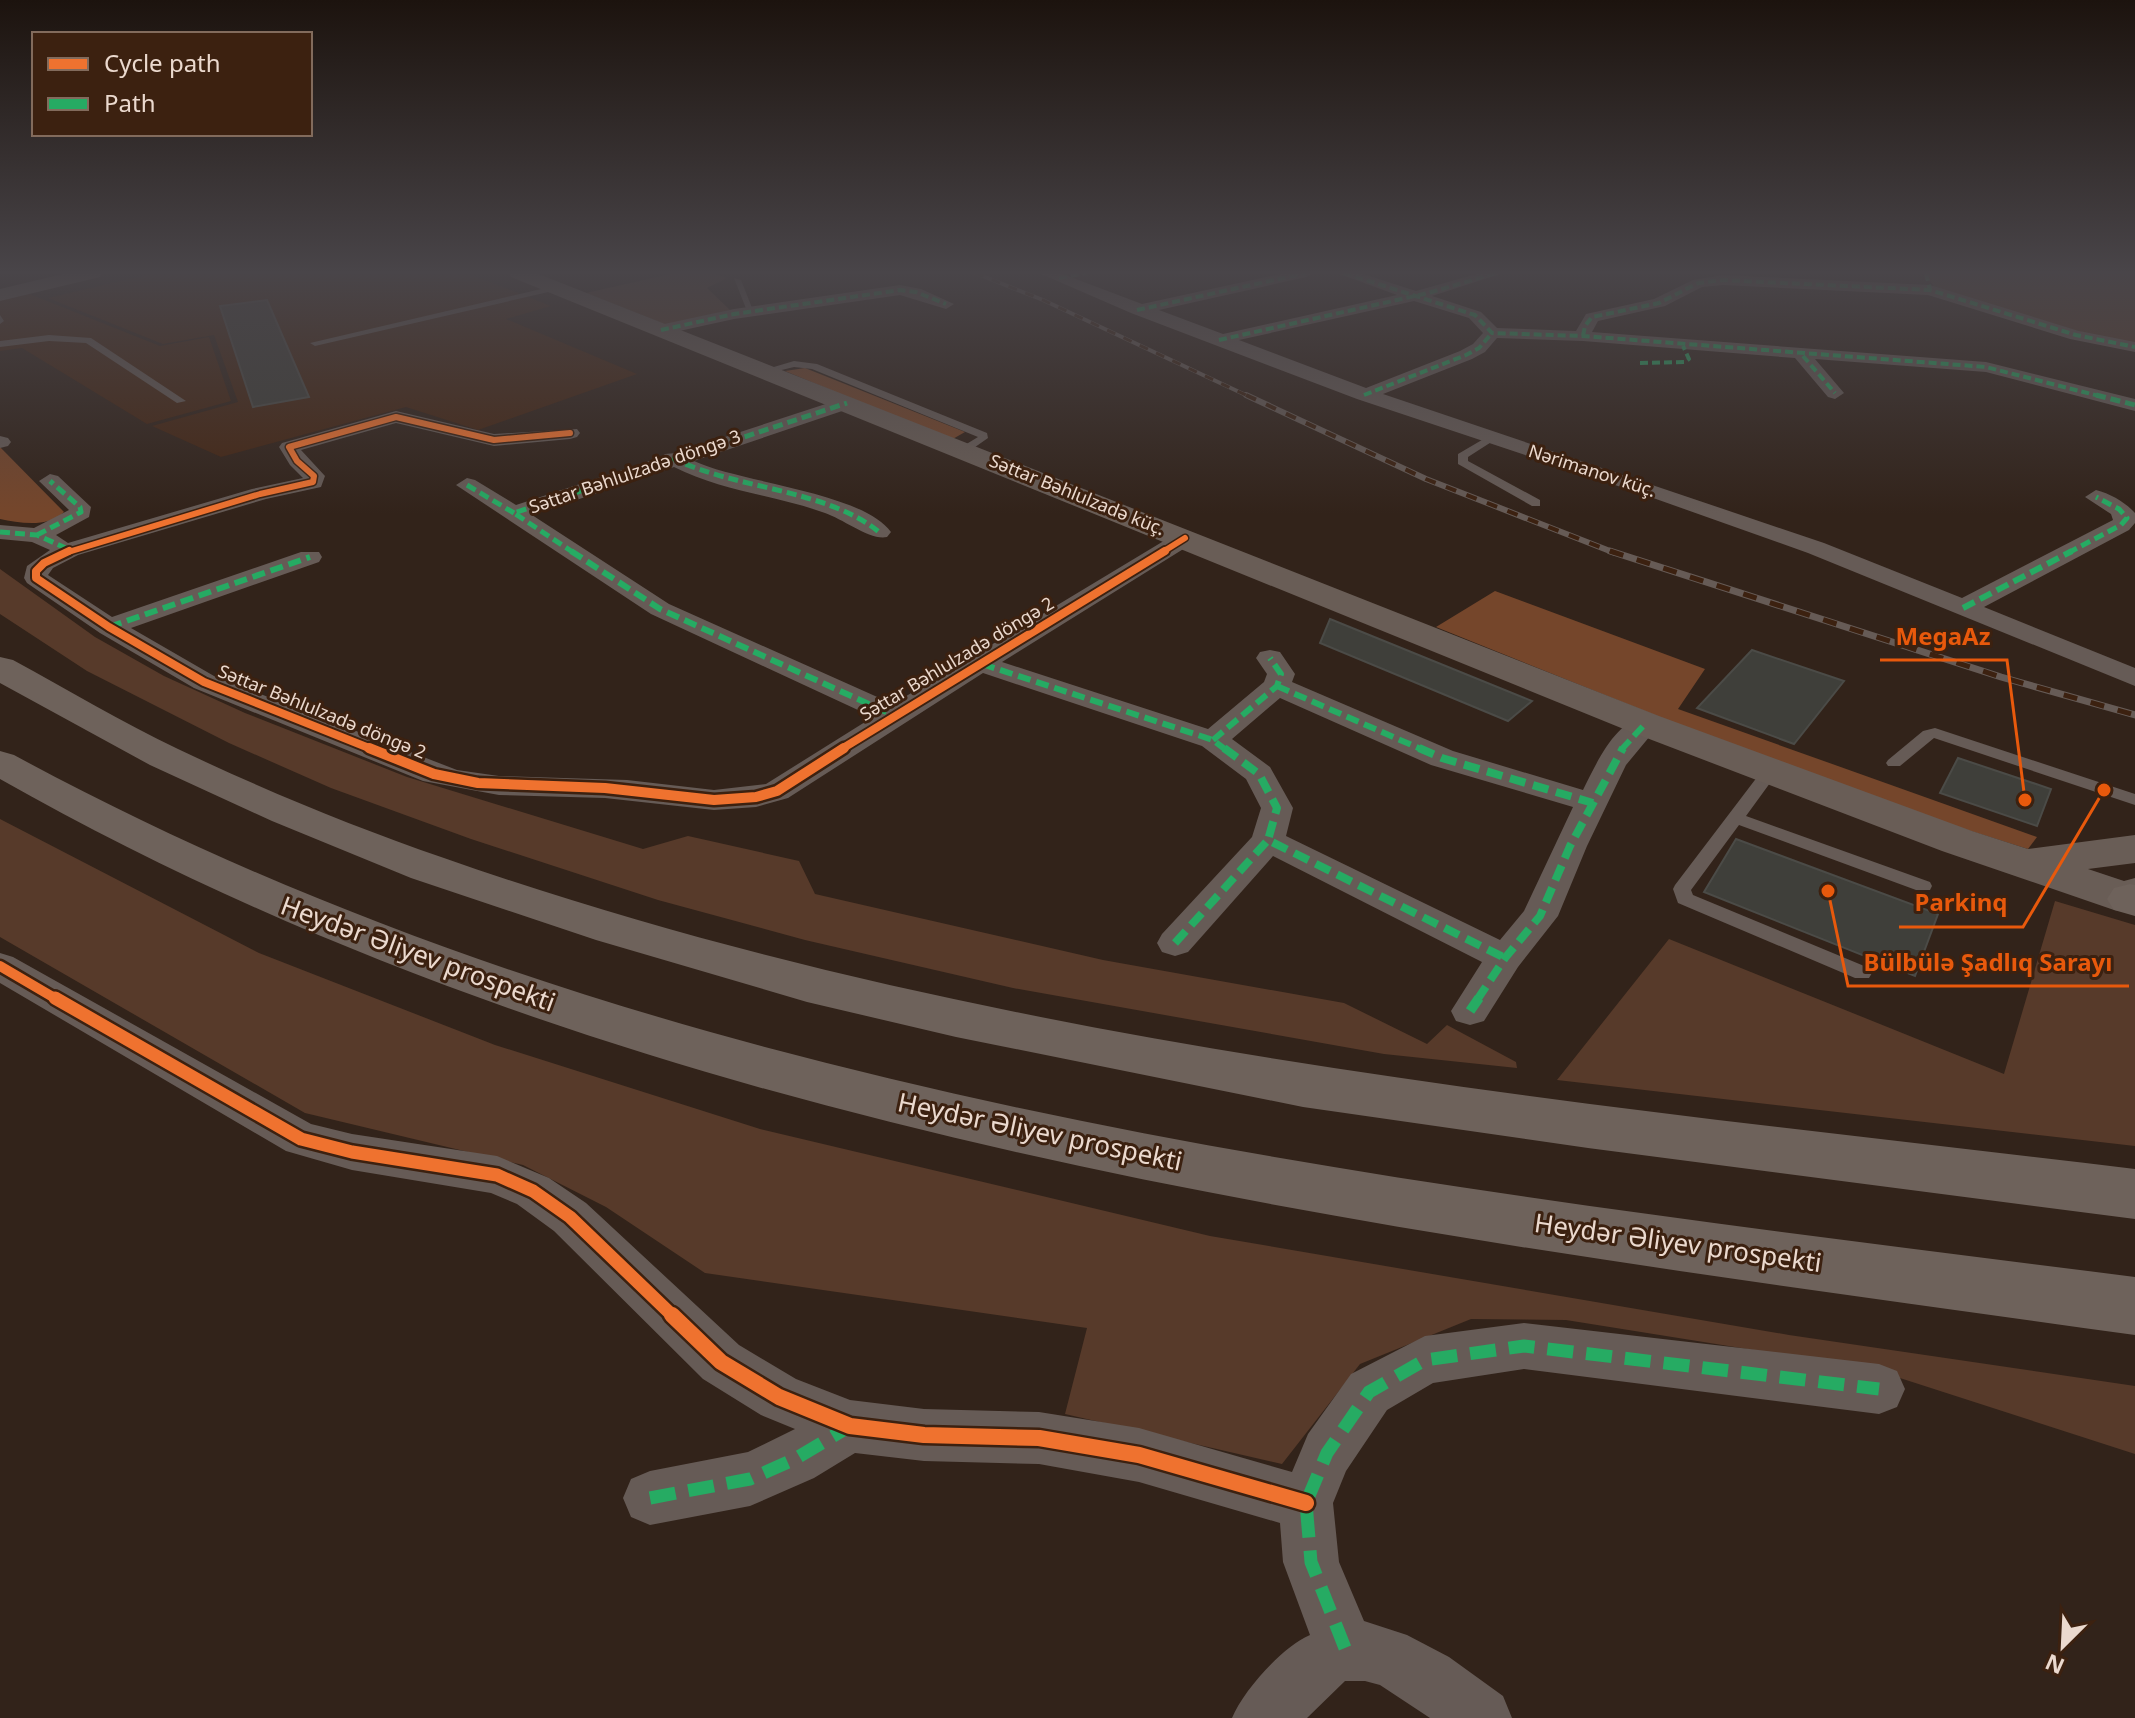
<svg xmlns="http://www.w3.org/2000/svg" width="2135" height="1718" font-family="'Noto Sans',sans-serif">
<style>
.built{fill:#452613}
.green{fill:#573a2a}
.forest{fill:#75462b}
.building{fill:#3f3f3a;stroke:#4b4b47;stroke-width:2}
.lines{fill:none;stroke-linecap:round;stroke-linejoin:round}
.lane{fill:#665b56;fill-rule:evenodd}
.street{fill:#665b56;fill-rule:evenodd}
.secondary{fill:#695d56;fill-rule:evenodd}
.highway{fill:#6e625b;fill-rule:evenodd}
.rail-far2-casing{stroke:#665b56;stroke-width:4}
.rail-far1-casing{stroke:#665b56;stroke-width:6}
.rail-casing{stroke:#665b56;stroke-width:7}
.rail-far2{stroke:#3c2110;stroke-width:3;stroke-dasharray:9;stroke-linecap:butt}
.rail-far1{stroke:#3c2110;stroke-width:4;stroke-dasharray:11;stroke-linecap:butt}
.rail{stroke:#3c2110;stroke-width:5;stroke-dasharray:14;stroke-linecap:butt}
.quiet-far5{stroke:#26ab63;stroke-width:4;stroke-dasharray:8 4;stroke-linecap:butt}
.quiet-far4{stroke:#26ab63;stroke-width:5;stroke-dasharray:10 5;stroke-linecap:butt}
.quiet-far3{stroke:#26ab63;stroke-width:6;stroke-dasharray:13 6;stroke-linecap:butt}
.quiet-far2{stroke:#26ab63;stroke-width:8;stroke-dasharray:16 8;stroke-linecap:butt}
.quiet-far1{stroke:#26ab63;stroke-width:10;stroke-dasharray:20 10;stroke-linecap:butt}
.quiet{stroke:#26ab63;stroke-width:13;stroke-dasharray:26 13;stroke-linecap:butt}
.cycleway-far4-casing{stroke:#3c2110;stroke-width:9}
.cycleway-far3-casing{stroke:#3c2110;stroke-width:12}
.cycleway-far2-casing{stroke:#3c2110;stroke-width:15}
.cycleway-far1-casing{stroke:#3c2110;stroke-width:18}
.cycleway-casing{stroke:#3c2110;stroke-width:21}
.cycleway-far4{stroke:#ef722f;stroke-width:6}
.cycleway-far3{stroke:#ef722f;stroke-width:8}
.cycleway-far2{stroke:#ef722f;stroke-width:10}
.cycleway-far1{stroke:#ef722f;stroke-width:13}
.cycleway{stroke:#ef722f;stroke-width:16}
.labels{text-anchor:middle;stroke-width:6;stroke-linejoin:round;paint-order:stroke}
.far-street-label{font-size:18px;fill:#ebd9ce;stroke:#3c2110}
.near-street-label{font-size:26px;fill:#ebd9ce;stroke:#3c2110}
.leader{fill:none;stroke:#e8590c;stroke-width:3}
.callout-dot{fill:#e8590c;stroke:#3c2110;stroke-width:3}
.callout-label{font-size:24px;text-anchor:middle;font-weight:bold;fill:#e8590c;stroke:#3c2110;stroke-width:6;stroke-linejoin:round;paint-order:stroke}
</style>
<rect width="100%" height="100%" fill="#32231a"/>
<path class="built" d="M155,273H467L551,306L506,319L637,374L478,430L406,407L221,457L152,426L238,402L214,335L163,344L48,298Z
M27,293L160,346L209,337L231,401L147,424L22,348L0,351V299Z"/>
<path class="green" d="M675,273H712L727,278L707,288L730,310L667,325L586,293Z
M1930,273H2135V343L2095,336L1935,288L1928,278Z
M0,569L95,637L164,676L245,713L407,777L643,849L688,836L799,861L815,894L1103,960L1344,1003L1427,1044L1447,1025L1516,1062L1517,1068L1384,1054L1013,988L805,940L658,900L471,839L331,788L229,743L87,671L0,614Z
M0,819L259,953L495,1045L760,1129L1210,1236L1789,1335L2135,1386V1454L1872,1369L1566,1320L1471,1319L1360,1364L1282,1464L1065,1414L1087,1328L705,1273L606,1207L523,1165L305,1113L0,937Z
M2055,901L2135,925V1146L1557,1080L1669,939L2004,1074Z"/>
<path class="forest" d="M805,368L965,432L951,440L785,371Z
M0,447L64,512C48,528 20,523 0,519Z
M1495,591L1705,669L1678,709L2037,837L2028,849L1888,805L1759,757L1436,627Z"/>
<path class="building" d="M267,300L309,397L253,407L220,306Z
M1330,619L1532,701L1508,721L1320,643Z
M1752,650L1844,681L1794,744L1697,708Z
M1958,758L2051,789L2037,826L1940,793Z
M1736,839L1938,914L1915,976L1704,892Z"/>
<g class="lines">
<path class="lane" d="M734,278L741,280L754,313L747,311Z
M554,286L557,290L315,346L310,343Z
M0,315L4,321L0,324Z
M49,335L91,338L186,401L177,403L86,343L49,341L0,347V341Z
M794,361L817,364L987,433L988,438L968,452H960V448L978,437L812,369L794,367L765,374L760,371Z
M1487,437L1496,439L1468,457V461L1540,500V506H1532L1458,464V454Z
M1935,728L2135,794V805L1934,738L1900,766H1888L1886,763L1888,760L1923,731Z
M1770,767L1778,772L1746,816L1930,882L1932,886L1930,890H1916L1739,825L1691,890L1693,895L1869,968L1872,973L1869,978H1855L1678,903L1673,889L1675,885L1764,768Z"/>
<path class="street" d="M1039,273H1060L1142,304L1285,273H1313L1306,277L1159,310L1223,334L1397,295L1337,273H1360L1416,291L1480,273H1503L1432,296L1481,312L1497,328L1576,331L1586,314L1654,299L1693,280L1723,275L1930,285L2079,331L2135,342V352L2070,339L1928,295L1723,285L1702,287L1665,306L1598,321L1592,332L1986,362L2135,399V411L1986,372L1815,359L1844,393L1835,399L1828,397L1795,358L1583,341L1497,338L1485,352L1472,359L1383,394L1824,543L1962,598L2113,520L2111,514L2085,497L2096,490C2111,494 2125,502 2135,513V523L2129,530L1984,607L2135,668V686L1808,553L1642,494L1357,399L1131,313ZM1414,301L1469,318L1483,333L1473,344L1460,351L1366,388L1239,340Z
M900,285L921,289L954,304L946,309L900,295L734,319L661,335L653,330L655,326L734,309Z
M847,397L854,399L857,403L854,407L694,461C741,483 862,492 891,532L887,537C871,541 843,519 825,513C775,495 721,491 674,467L532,515L669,604L893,704L1177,533H1193L1197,538L1193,543L1002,662L1208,729L1264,682L1267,674L1256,658L1260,652L1270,650L1280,652L1295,674L1292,682L1453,751L1583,790C1596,764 1620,709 1655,718L1660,724L1626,765L1587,846L1558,916L1518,967L1484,1021L1470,1025L1456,1021L1451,1011L1482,962L1273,856L1188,952L1175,956L1162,952L1157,943L1162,934L1252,837L1261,808L1246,779L1202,746L983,673L788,798L756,807L714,810L605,798L499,795L423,781L194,688L100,633L27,583L24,578L27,566L50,550L32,542L0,539V525L34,528L69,510L39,481L50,474L58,476L91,507L89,517L56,535L68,543L252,489L303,478L290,465L279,447L282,443L396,411L494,434L577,429L580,433L577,437L570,439L494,446L396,423L301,450L325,476L321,487L266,499L78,555L53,568L48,575L112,617L301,552H319L322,557L319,562L131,628L214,676L457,770L499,776L627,780L714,790L766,784L873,717L651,614L456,485L467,478L475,480L516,505L662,457L665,454L676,453ZM1280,698L1431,765L1573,807L1524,911L1500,940L1286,836L1293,808L1270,767L1232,739Z
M0,436L8,438L11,442L8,446L0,448Z
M0,953L13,957L311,1124L352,1134L497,1156L549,1178L586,1203L739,1345L796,1379L850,1400L924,1409L1039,1412L1139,1428L1292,1472L1308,1434L1351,1374L1425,1336L1524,1323L1879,1364L1897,1371L1905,1389L1897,1407L1879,1414L1524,1369L1433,1383L1387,1410L1346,1471L1333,1503L1339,1562L1364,1621L1407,1635L1449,1657L1503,1696L1512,1718H1430L1380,1685L1365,1681H1345L1307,1718H1232C1243,1691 1282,1647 1310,1635L1283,1562L1280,1523L1139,1482L1039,1464L924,1461L855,1453L814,1478L750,1506L650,1525L631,1517L623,1498L631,1479L650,1471L748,1452L795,1429L761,1415L703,1379L554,1231L517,1204L491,1193L352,1170L286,1151L0,983Z"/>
<path class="secondary" d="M67,273H103L100,277L0,301V289Z
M508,273H536L1659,716L1972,831L2028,849L2135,835V863L2088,869L2124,881L2135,878V913L2114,910L1942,851L1631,732L511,277Z"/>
<path class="highway" d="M0,657L13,660C68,690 122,722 178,749C264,790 354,827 444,858C988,1049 1567,1101 2135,1169V1219L1588,1148L1303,1107L956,1037L807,1002L596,940L411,878L272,821L150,765L0,683Z
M0,751L14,755C666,1109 1411,1184 2135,1277V1335C1408,1233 650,1148 0,779Z
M2130,884L2135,885V916L2114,910L2107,899L2114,888Z"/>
<g class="rail-far2-casing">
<path id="rail-far2" d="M975,273L1043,300L1250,397"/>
</g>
<g class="rail-far1-casing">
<path id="rail-far1" d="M1246,395L1426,479L1615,553"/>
</g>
<g class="rail-casing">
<path id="rail" d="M1610,551L2001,677L2135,715"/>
</g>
<use href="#rail-far2" class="rail-far2"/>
<use href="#rail-far1" class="rail-far1"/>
<use href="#rail" class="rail"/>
<path class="quiet-far5" d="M1344,273L1475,315L1492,333L1583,336L1986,367L2103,397
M1926,273L1930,290
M1059,278L1086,273
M1137,310L1306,273
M661,330L734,314L900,290L916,292L946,304
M1583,336L1585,326L1592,317L1659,303L1698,283L1723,280L1930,290L2076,335L2135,347
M1219,340L1428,293L1496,273
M1803,356L1835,393
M1640,363L1685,362L1689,359L1683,346
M1364,395L1466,355L1479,348L1492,333"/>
<path class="quiet-far4" d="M2096,395L2135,405
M672,458C734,489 827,489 879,532
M467,485L514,513
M0,532L37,535L70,550
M37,535L81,512L80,507L50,481
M574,553L514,513L847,403
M2068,553L2121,525L2127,518L2119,509L2096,497"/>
<path class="quiet-far3" d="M571,551L660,609L893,715
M1963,608L2072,551
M109,627L310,557
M982,664L1213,740L1226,750
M1277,686L1423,750
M1213,740L1277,686L1281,674L1270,658
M1621,750L1645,724"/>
<path class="quiet-far2" d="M1224,748L1259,774L1277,808L1268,840
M1419,748L1442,758L1593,803
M1175,943L1268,840L1505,958
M1477,1000L1505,958L1540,916L1570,846L1623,748"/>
<path class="quiet-far1" d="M1470,1011L1479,998"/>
<path class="quiet" d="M650,1498L750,1479L795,1459L850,1426
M1345,1648L1311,1562L1306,1503L1327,1453L1369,1392L1425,1360L1524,1346L1879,1389"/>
<g class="cycleway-far4-casing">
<path id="cycleway-far4" d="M65,553L260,494L313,482L314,476L297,461L289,447L396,417L494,440L570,433
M1161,553L1185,538"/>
</g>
<g class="cycleway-far3-casing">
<path id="cycleway-far3" d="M69,551L44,563L36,571V578L109,627L204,682L374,750
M840,750L1165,551"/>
</g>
<g class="cycleway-far2-casing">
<path id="cycleway-far2" d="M369,748L434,774L478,783L605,788L714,800L756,797L777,791L844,748
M0,966L58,1000"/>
</g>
<g class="cycleway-far1-casing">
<path id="cycleway-far1" d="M55,998L301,1139L352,1152L497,1175L533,1191L570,1217L674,1317"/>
</g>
<g class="cycleway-casing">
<path id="cycleway" d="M672,1315L721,1362L779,1397L850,1426L924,1435L1039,1438L1139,1455L1306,1503"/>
</g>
<use href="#cycleway-far4" class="cycleway-far4"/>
<use href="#cycleway-far3" class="cycleway-far3"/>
<use href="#cycleway-far2" class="cycleway-far2"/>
<use href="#cycleway-far1" class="cycleway-far1"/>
<use href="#cycleway" class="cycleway"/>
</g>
<linearGradient id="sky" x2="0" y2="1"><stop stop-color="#1c130e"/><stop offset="0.53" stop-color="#494549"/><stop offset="1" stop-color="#494549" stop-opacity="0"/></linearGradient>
<rect width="2135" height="514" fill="url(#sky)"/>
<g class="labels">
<g class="far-street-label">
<text transform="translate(1592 471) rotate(18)" y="6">Nərimanov küç.</text>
<text transform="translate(635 472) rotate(-19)" y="6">Səttar Bəhlulzadə döngə 3</text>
<text transform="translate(1077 495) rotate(22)" y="6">Səttar Bəhlulzadə küç.</text>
<text transform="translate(957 659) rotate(-31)" y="6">Səttar Bəhlulzadə döngə 2</text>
<text transform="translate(322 712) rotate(22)" y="6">Səttar Bəhlulzadə döngə 2</text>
</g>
<g class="near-street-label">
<text transform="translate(418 954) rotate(20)" y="9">Heydər Əliyev prospekti</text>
<text transform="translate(1040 1132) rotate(12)" y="9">Heydər Əliyev prospekti</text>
<text transform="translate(1678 1243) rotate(8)" y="9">Heydər Əliyev prospekti</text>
</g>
</g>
<path class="leader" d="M2025 800L2007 660H1880M2104 790L2023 927H1899M1828 891L1848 986H2129"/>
<g class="callout-dot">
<circle cx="2025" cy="800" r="8"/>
<circle cx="2104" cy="790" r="8"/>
<circle cx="1828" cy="891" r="8"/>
</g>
<g class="callout-label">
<text x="1943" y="645">MegaAz</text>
<text x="1961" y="911">Parkinq</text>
<text x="1988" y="971">Bülbülə Şadlıq Sarayı</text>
</g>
<rect x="32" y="32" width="280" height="104" fill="#3c2110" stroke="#826b5c" stroke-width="2"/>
<rect x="48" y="58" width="40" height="12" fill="#ef722f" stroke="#826b5c" stroke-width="2"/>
<text x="104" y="72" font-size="24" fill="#ebd9ce">Cycle path</text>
<rect x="48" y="98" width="40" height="12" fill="#26ab63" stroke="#826b5c" stroke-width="2"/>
<text x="104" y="112" font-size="24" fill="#ebd9ce">Path</text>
<g transform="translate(2063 1646) rotate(204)" stroke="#3c2110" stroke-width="6" paint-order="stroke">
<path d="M0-6L14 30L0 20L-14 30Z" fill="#ebd9ce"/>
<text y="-12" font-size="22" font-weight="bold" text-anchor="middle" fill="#ebd9ce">N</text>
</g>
</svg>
